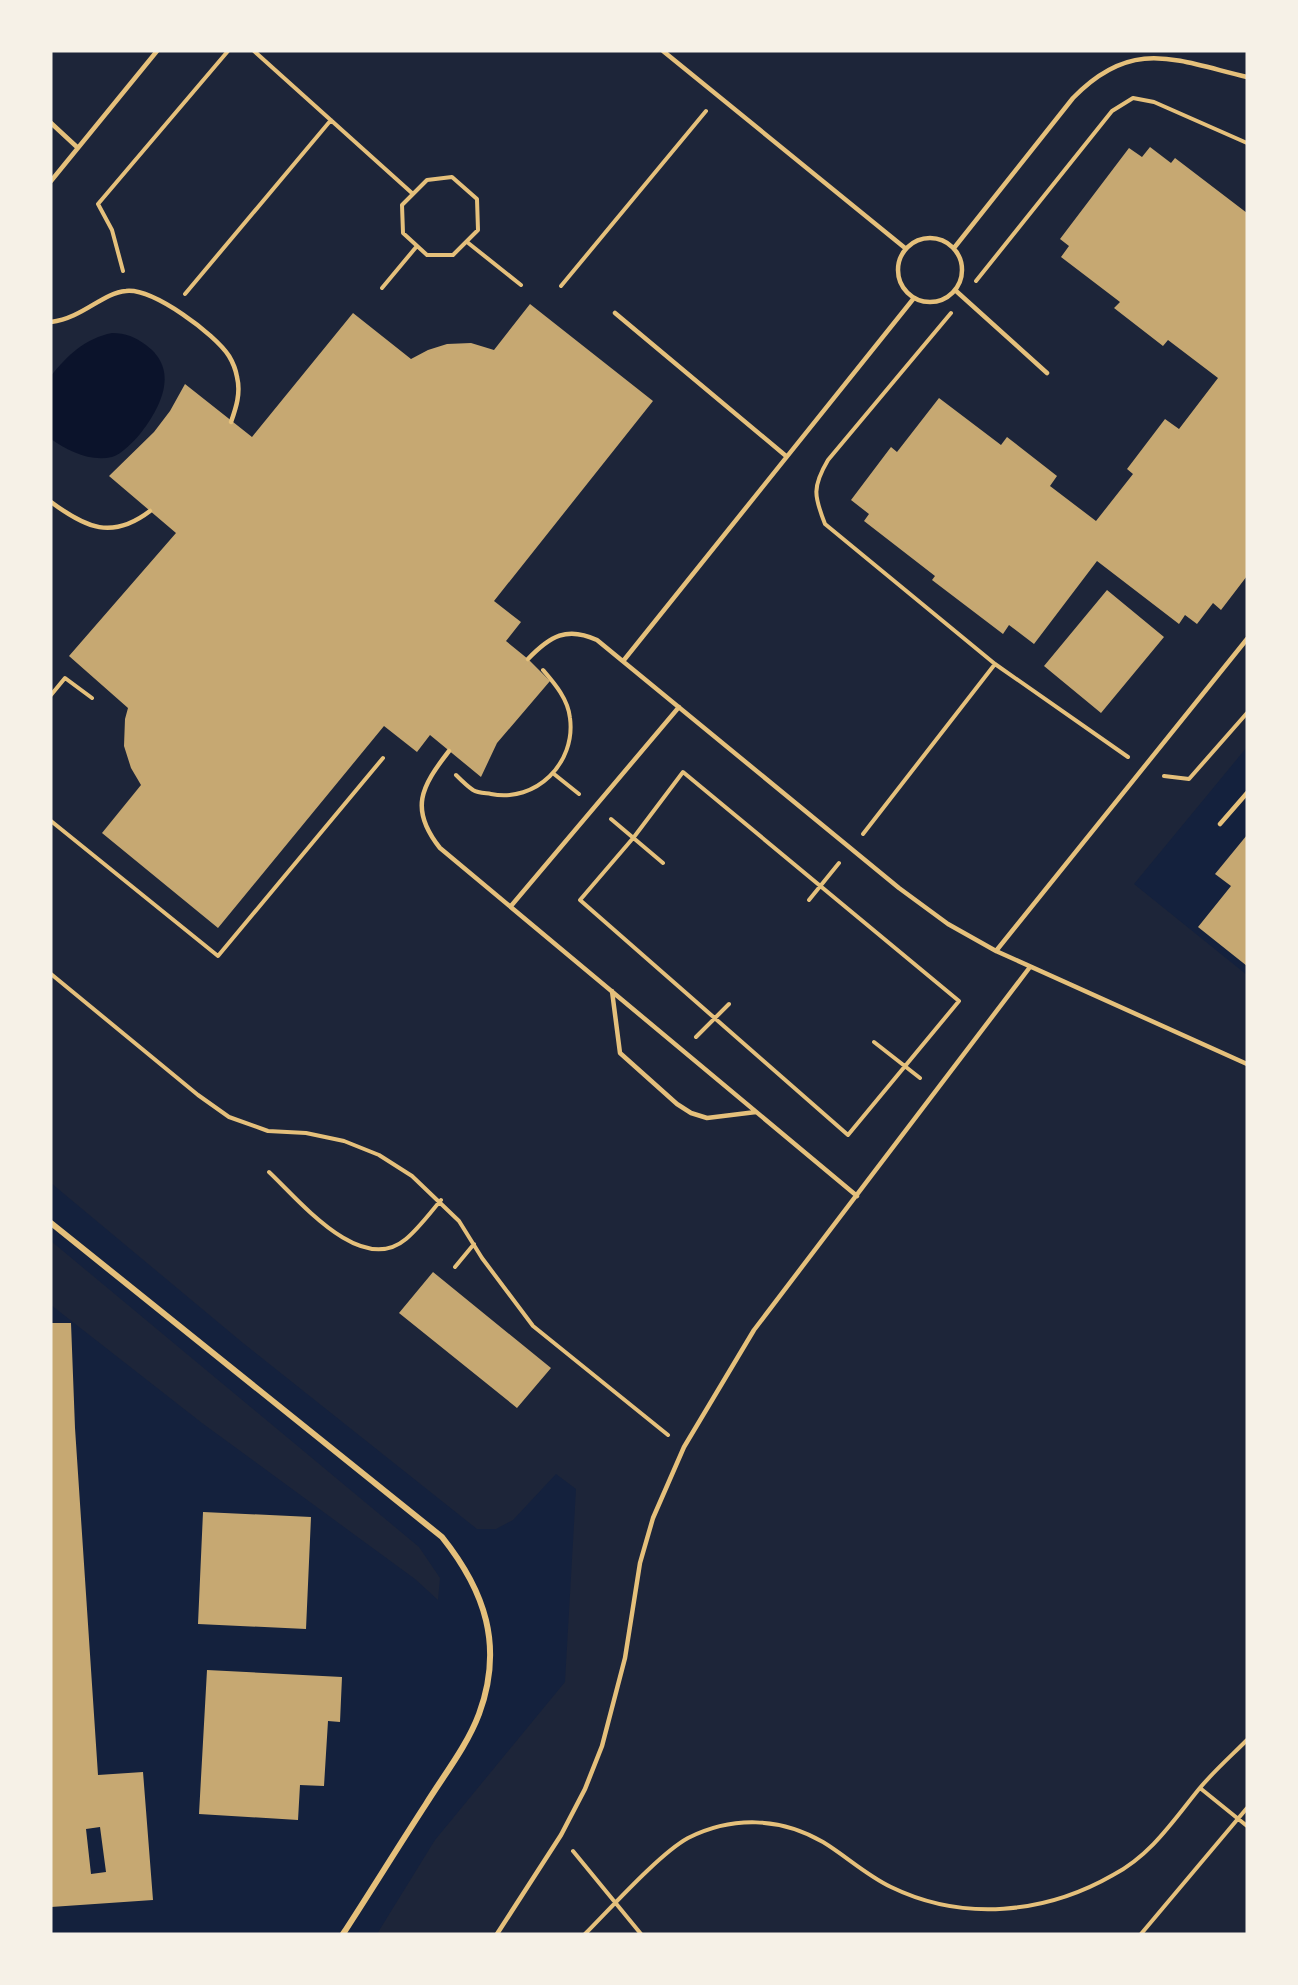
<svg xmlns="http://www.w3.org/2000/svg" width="1298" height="1985" font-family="Karla,sans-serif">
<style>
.green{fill:#1d2539}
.water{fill:#0b132b}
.building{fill:#c6a872;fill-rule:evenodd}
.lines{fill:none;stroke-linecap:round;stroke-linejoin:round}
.path{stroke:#e5c07b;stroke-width:4}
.service{stroke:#e5c07b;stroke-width:4.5}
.minor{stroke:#e5c07b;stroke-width:6}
</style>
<rect width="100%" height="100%" fill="#14213d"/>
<path class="green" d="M51,51H1247V747L1134,884L1247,975V1934H377L435,1840L565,1682L576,1489L556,1474L513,1520L496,1529H477L243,1343L51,1183Z
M51,1241L419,1547L440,1578L438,1600L415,1579L202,1423L51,1305Z"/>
<path class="water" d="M112,333C126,333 135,337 146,345C180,370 161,407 140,434C134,441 122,454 112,457C90,462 68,451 51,439V376C67,355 86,338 112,333Z"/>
<path class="building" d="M1150,147L1171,163L1175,158L1247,213V576L1221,610L1213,603L1197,624L1185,615L1179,624L1097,561L1034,644L1009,625L1003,634L932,580L935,576L864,521L869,514L851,500L891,447L897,452L939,398L1001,445L1007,437L1057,476L1050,486L1096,521L1133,474L1127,469L1165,419L1179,429L1218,378L1168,340L1163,346L1114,308L1120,302L1061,257L1069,246L1060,239L1129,148L1142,157Z
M530,304L653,401L494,601L521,622L506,641L528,659L550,681L497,743L481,777L430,735L417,752L384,726L218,928L102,833L141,785L131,768L124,746L125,719L128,708L69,656L176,533L109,476L154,432L170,411L185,384L252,437L353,313L411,359L428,350L447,344L471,343L494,350Z
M1107,590L1164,637L1101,713L1044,666Z
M1247,835V966L1198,927L1231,886L1215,874Z
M433,1272L551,1368L517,1408L399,1313Z
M51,1323H71L75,1428L98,1775L143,1772L153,1900L51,1907ZM100,1827L106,1872L91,1874L86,1829Z
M203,1512L311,1517L306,1629L198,1624Z
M207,1670L342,1677L340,1722L328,1721L324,1786L300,1785L298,1820L199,1814Z"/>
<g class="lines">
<path class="path" d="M254,51L413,194
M452,177L477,199L478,230L453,255H427L403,233L402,205L427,180Z
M467,242L521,285
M123,271L112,230L98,204L228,51
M976,281L1112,111L1133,98L1154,102L1247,143
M561,286L706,111
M382,288L417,246
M185,294L331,120
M951,313L828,460C812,487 814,496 825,524L995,664L1128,757
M51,695L65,678L92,698
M683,772L959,1001L848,1135L580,900L634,837Z
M554,774L579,794
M456,775C461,780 467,786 473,790C478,793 485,793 491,794C536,803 576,763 570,718C568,699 555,684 543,670
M1164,776L1189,779L1247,713
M611,819L663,863
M51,821L218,956L383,758
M863,834L995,664
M809,900L839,863
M51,974L198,1095L229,1117L268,1131L306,1133L344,1141L379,1155L412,1176L459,1221L482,1258L533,1326L668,1435
M696,1037L729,1004
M874,1042L920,1078
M269,1172C299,1200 361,1277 406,1239C419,1228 430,1213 441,1200
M455,1267L474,1244
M1200,1788L1247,1826
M573,1851L641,1934
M585,1934C610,1909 659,1854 688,1838C732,1816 780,1817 823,1842C846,1856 866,1875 891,1887C963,1922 1045,1914 1113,1875C1151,1855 1173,1821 1199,1789C1213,1772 1231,1756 1247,1740
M1141,1934L1247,1808"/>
<path class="service" d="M663,51L905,248
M51,123L78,148
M51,181L157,51
M898 270a32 32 0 1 1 64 0a32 32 0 1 1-64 0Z
M954,248L1073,98C1132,37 1175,60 1247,77
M955,290L1047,373
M615,313L786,456
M51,322C83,318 102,293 126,291C153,288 215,334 229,356C232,361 236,371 237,377C241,393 236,408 231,422
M51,502C86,528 112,540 150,511
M528,659C550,636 567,626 597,640L899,888L948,924L996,951L1247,1064
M624,660L914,298
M449,751C421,787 409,809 440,848L857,1196
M1220,824L1247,793
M511,906L679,707
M996,951L1247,639
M612,991L620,1053L677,1104L691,1113L707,1118L756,1112
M497,1934L561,1835L585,1789L602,1746L625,1658L640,1563L653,1518L684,1447L754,1330L1030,967"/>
<path class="minor" d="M51,1223L442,1537C485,1591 504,1646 479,1714C467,1746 444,1775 426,1804C398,1847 371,1891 343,1934"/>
</g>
<rect width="1298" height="1985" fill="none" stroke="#f6f1e7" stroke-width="105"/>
</svg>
